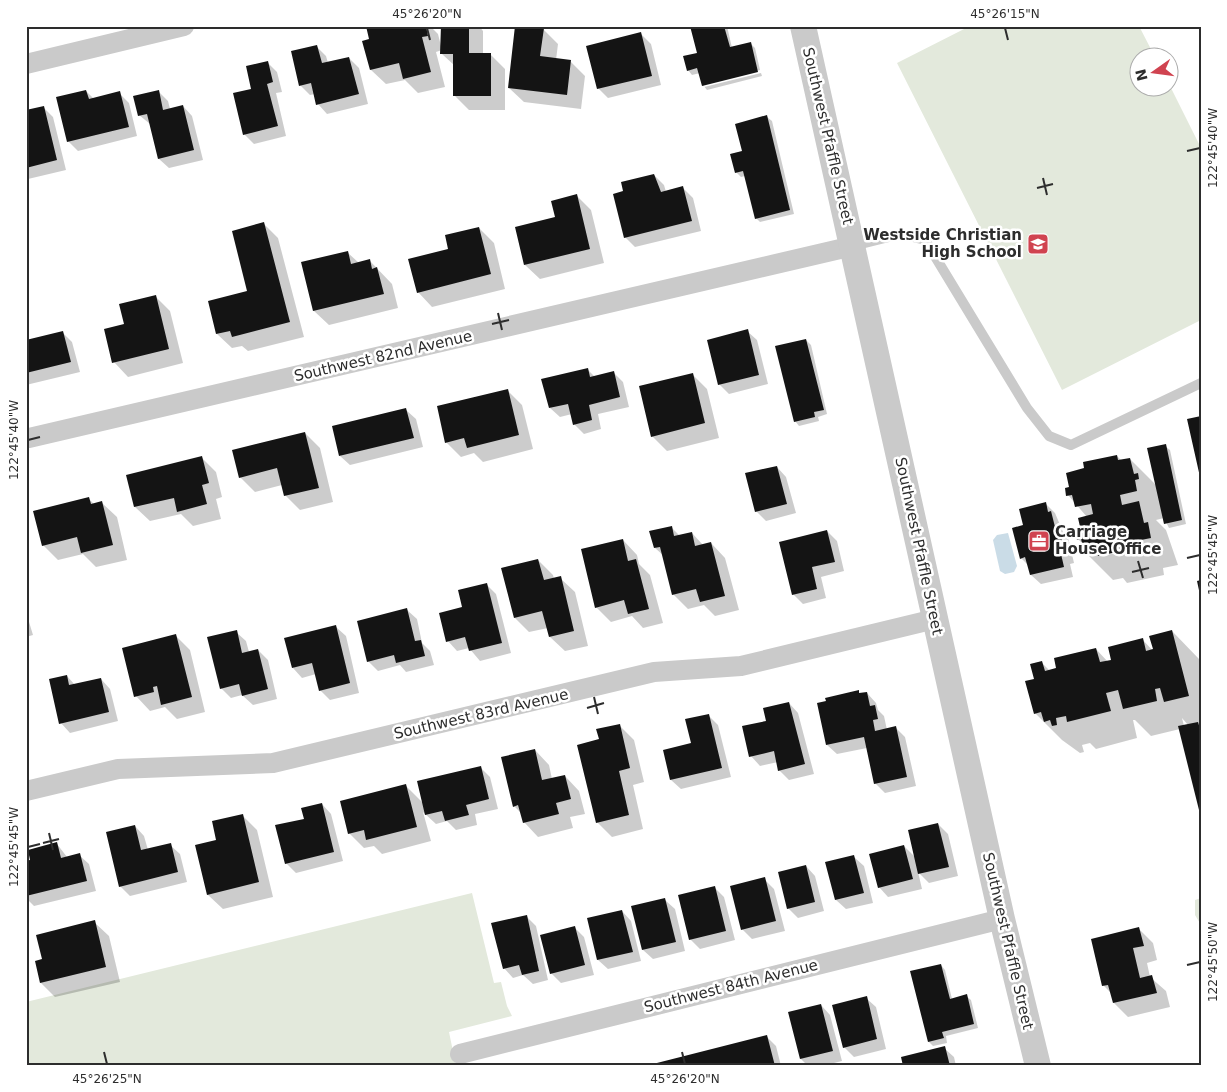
<svg xmlns="http://www.w3.org/2000/svg" width="1227" height="1092" font-family="'DejaVu Sans',sans-serif">
<style>
.green{fill:#e3e9dc}
.water{fill:#cadce7}
.shadow{fill:#0003;fill-rule:evenodd}
.building{fill:#141414}
.lines{fill:none;stroke-linecap:round;stroke-linejoin:round}
.service{stroke:#cacaca;stroke-width:10}
.minor{stroke:#cacaca;stroke-width:20}
.tertiary{stroke:#cacaca;stroke-width:26}
.ticks{fill:none;stroke:#2d2d2d;stroke-width:2}
.labels{text-anchor:middle;stroke-width:5;stroke-linejoin:round;paint-order:stroke}
.street-label{font-size:15px;fill:#2d2d2d;stroke:#fff}
.poi-label{font-size:15px;font-weight:bold;fill:#2d2d2d;stroke:#fff;text-anchor:end}
.neatline{fill:none;stroke:#2d2d2d;stroke-width:2}
.ticks-label{font-size:12px;text-anchor:middle;fill:#2d2d2d}
</style>
<rect width="100%" height="100%" fill="#fff"/>
<path class="green" d="M970,26H1139L1155,57L1140,58V88L1170,86L1201,148V320L1062,390L897,63Z
M472,893L494,983L501,982L507,1006L512,1016L449,1032L456,1066H29L26,1054V1002Z
M1201,898V925L1195,915V900Z"/>
<path class="water" d="M1008,533L1017,566L1014,572L1005,574L1000,571L993,540L997,535Z"/>
<path class="shadow" d="M370,26H400L403,29L405,26H430L438,34L441,46L442,26H479L483,31V54H490L505,69V110H469L455,96V66L442,54V50L436,52L445,87L418,93L405,80L386,84L371,70L364,42L371,40Z
M691,26H727L732,48L750,43L755,48L760,70L704,84V87L761,73L762,76L707,90L703,85L700,73L692,75L688,70L698,54Z
M543,29L558,44L556,60L571,62L585,76L581,109L524,102L509,88Z
M641,34L651,44L661,85L608,98L598,88Z
M316,46L326,56L328,63L349,58L359,68L368,104L327,114L318,104L315,94L310,95L300,85Z
M267,62L277,72L282,92L276,93L286,136L254,144L244,134L253,90Z
M86,91L94,99L119,93L129,103L137,136L78,151L68,141Z
M158,91L168,101L170,109L183,106L192,116L203,160L169,168L159,159L150,124L139,115Z
M43,107L53,117L66,170L28,179L26,177V112Z
M767,117L772,121L794,214L760,222L756,218L745,176L741,177L736,172L743,152Z
M654,175L664,185L666,192L683,188L693,198L701,231L635,247L625,237L624,192Z
M577,196L591,210L604,263L540,279L525,265L557,218Z
M264,224L278,238L304,337L248,351L242,346L232,348L217,334L209,302L248,292Z
M479,228L494,243L505,289L432,307L418,292L450,250Z
M347,252L359,263L370,261L392,284L398,308L329,325L314,311L303,263Z
M156,297L170,311L183,363L128,377L114,362L126,325Z
M747,331L757,340L768,384L729,394L719,384Z
M62,332L72,342L80,372L26,385V341Z
M806,340L811,345L827,414L818,417L819,421L799,426L795,421Z
M587,369L595,377L613,372L623,382L629,407L598,414L601,429L584,434L574,424L572,414L560,417L550,408Z
M693,375L707,389L719,438L667,451L652,436Z
M507,390L522,405L533,449L483,462L474,453L461,457L446,442Z
M406,410L416,419L423,447L350,465L340,456Z
M305,433L320,448L333,502L300,510L285,495L282,485L255,492L240,477Z
M1165,446L1170,450L1186,524L1169,528L1164,518L1156,520L1166,530L1178,565L1163,568L1164,575L1127,583L1123,578L1113,580L1086,553L1084,545L1078,539L1087,517L1068,495L1070,488L1086,469L1117,456L1122,461L1130,459L1157,486ZM1143,545L1144,548L1106,555V553Z
M202,458L216,472L222,497L216,499L221,519L193,526L181,514L150,521L135,507L128,476Z
M777,467L786,477L796,513L766,521L756,511Z
M88,498L94,504L102,503L117,517L127,560L96,567L83,554L58,560L43,545Z
M1046,504L1055,513L1063,532L1068,537L1074,563L1070,564L1073,577L1041,584L1031,575L1029,566L1021,558L1024,526Z
M671,527L680,536L692,533L703,545L711,543L725,558L739,610L715,616L704,605L688,609L673,594L664,556L655,548Z
M827,531L837,541L844,571L821,577L826,598L803,604L793,594Z
M623,540L637,555L639,564L650,575L663,623L643,628L632,616L611,622L596,607Z
M538,560L553,575L554,579L560,578L575,592L588,646L565,651L550,637L548,628L529,632L515,618Z
M486,584L496,594L511,653L480,661L469,648L457,651L448,641L464,608Z
M407,610L417,619L422,643L430,651L434,665L406,672L400,665L378,671L368,661Z
M26,612L33,635L26,637Z
M336,627L346,636L359,693L330,700L320,690L316,674L302,678L293,668Z
M1172,631L1199,659L1201,665V812L1180,729L1151,736L1135,720H1133L1137,738L1096,749L1090,743L1082,745L1084,752L1080,753L1062,740L1035,713V680L1042,663L1050,671L1096,649L1108,662L1113,661L1142,639L1154,652ZM1182,718L1188,725L1184,726Z
M236,632L246,641L249,652L258,650L268,660L277,699L253,705L242,695L231,698L221,688Z
M176,636L190,650L205,712L177,719L165,707L150,711L136,696Z
M67,676L75,685L101,679L110,689L118,721L70,733L61,723Z
M858,692L861,694L867,693L876,703L878,710L884,716L887,730L896,728L905,737L916,786L885,793L875,783L867,748L837,754L827,745Z
M789,703L798,713L814,774L789,780L779,770L778,762L760,766L751,756L768,721Z
M708,715L718,725L731,777L681,789L671,780Z
M619,725L634,740L644,782L633,785L643,829L612,837L597,822L600,740Z
M535,750L549,765L552,779L565,776L579,791L585,814L570,817L573,828L538,837L524,822L522,814L514,806Z
M480,767L490,777L498,809L475,814L477,825L456,830L447,821L436,824L423,812L431,841L382,854L374,846L364,848L349,833L406,786L424,804Z
M322,804L331,814L343,861L296,873L286,863L305,820Z
M242,815L257,830L273,897L223,909L208,895L218,841Z
M938,824L948,834L958,876L929,883L918,872L922,889L888,897L879,887L904,846L916,858Z
M135,826L144,836L148,850L170,845L180,854L187,882L130,896L120,886Z
M57,844L67,857L79,855L89,864L96,891L34,906L26,898V862Z
M854,857L864,866L873,903L846,909L836,900Z
M806,866L815,876L824,911L798,918L788,908Z
M764,879L774,889L785,931L752,939L742,929Z
M714,887L724,897L735,940L700,949L690,939Z
M665,900L675,909L685,951L653,959L643,950Z
M622,911L631,921L641,961L608,969L598,960L588,919Z
M526,916L536,926L548,980L533,984L523,975L513,978L504,968Z
M94,922L109,936L120,982L55,997L41,983L36,962L44,960Z
M575,928L584,937L594,975L561,983L551,973Z
M1138,928L1153,943L1157,960L1147,963L1150,977L1166,991L1170,1007L1128,1017L1114,1003L1111,993L1103,985Z
M941,965L945,970L952,999L966,996L971,1000L978,1028L946,1036L947,1043L933,1046L929,1042Z
M866,998L876,1007L886,1049L854,1057L844,1047Z
M821,1005L830,1015L842,1061L822,1066H808L801,1059L790,1013Z
M767,1037L776,1046L781,1066H652Z
M944,1048L954,1057L956,1066H905Z"/>
<path class="building" d="M366,26H396L397,29L403,26H426L428,36L422,37L431,72L403,79L399,63L370,70L362,41L369,39Z
M441,26H469V53H491V96H453V54H440Z
M515,26L544,28L540,56L571,60L567,95L508,88Z
M690,26H724L730,47L751,42L758,72L702,86L697,68L687,71L683,56L697,53Z
M641,32L652,76L597,89L586,46Z
M317,45L322,63L349,57L359,94L316,105L311,83L299,86L291,51Z
M268,61L273,82L267,84L278,126L243,135L233,93L251,89L246,66Z
M86,90L89,99L120,91L129,127L67,142L56,97Z
M159,90L163,110L183,105L194,150L158,159L147,114L138,116L133,96Z
M44,106L57,160L26,168V110Z
M767,115L790,210L755,219L743,171L735,173L730,154L742,151L735,124Z
M654,174L661,192L683,186L692,221L624,238L613,194L623,191L621,182Z
M577,194L590,249L524,265L515,227L555,217L551,201Z
M264,222L290,322L232,337L230,331L216,334L208,301L247,291L232,231Z
M479,227L491,274L417,293L408,259L448,249L445,235Z
M348,251L351,264L370,259L372,269L377,267L384,294L313,311L301,262Z
M156,295L169,349L112,363L104,329L124,324L119,304Z
M748,329L759,375L718,385L707,340Z
M63,331L71,362L26,373V340Z
M806,339L824,410L814,412L815,417L794,422L775,346Z
M588,368L590,377L614,371L620,397L589,405L592,420L573,425L568,404L549,408L541,379Z
M693,373L705,423L651,437L639,386Z
M508,389L519,435L467,448L464,438L445,443L437,406Z
M406,408L414,438L339,456L332,426Z
M1201,416V477H1200L1187,419Z
M305,432L319,488L284,496L277,468L239,478L232,450Z
M1166,444L1182,520L1164,524L1147,448Z
M1117,455L1118,460L1130,458L1134,474L1138,473L1139,479L1135,480L1137,491L1120,495L1122,505L1139,501L1144,523L1148,522L1151,538L1136,541L1137,548L1098,556L1097,551L1085,554L1081,539L1077,540L1075,532L1081,531L1078,518L1093,514L1091,504L1075,507L1072,495L1066,496L1065,488L1069,487L1066,473L1084,468L1083,462Z
M202,456L209,483L202,485L207,504L177,512L174,498L134,507L126,475Z
M777,466L787,504L755,512L745,473Z
M89,497L91,504L102,501L113,545L81,553L77,537L42,546L33,511Z
M1046,502L1048,512L1051,511L1055,527L1059,526L1065,553L1061,554L1064,567L1030,575L1025,557L1020,559L1012,528L1023,525L1019,509Z
M672,526L674,536L692,532L695,546L711,542L725,596L700,602L696,589L672,595L660,547L654,548L649,531Z
M827,530L835,562L812,567L817,589L792,595L779,542Z
M623,539L628,561L636,559L649,609L628,614L624,600L595,608L581,549Z
M538,559L544,580L561,576L574,631L549,637L542,611L514,618L501,568Z
M1201,580V595H1200L1197,581Z
M487,583L502,643L469,651L465,637L446,642L439,613L462,607L458,590Z
M407,608L415,641L421,640L425,656L396,663L394,655L367,662L357,621Z
M336,625L350,683L319,691L312,663L292,668L284,638Z
M237,630L242,653L258,649L268,689L242,696L239,684L220,689L207,637Z
M1172,630L1189,696L1164,702L1160,688L1155,689L1157,701L1123,709L1118,690L1106,693L1111,711L1067,722L1066,716L1056,718L1057,725L1052,726L1050,720L1044,722L1041,712L1034,714L1025,681L1034,679L1030,664L1042,661L1045,671L1056,668L1054,658L1096,648L1100,662L1111,660L1108,647L1143,638L1146,651L1153,649L1149,636Z
M176,634L192,697L161,705L157,686L153,687L154,692L134,697L122,648Z
M67,675L69,685L101,678L109,712L59,724L49,679Z
M859,690V693L867,692L870,706L875,705L878,719L873,720L875,731L896,726L907,777L874,784L864,737L826,745L817,703L826,701L825,698Z
M789,702L805,764L778,771L774,751L749,757L742,726L766,721L763,708Z
M709,714L722,768L670,780L663,750L691,743L685,719Z
M1198,722L1201,732L1200,814L1178,726Z
M620,724L630,768L619,771L629,815L596,823L577,745L599,739L596,729Z
M535,749L542,780L565,775L571,799L556,803L559,814L523,823L518,805L513,807L501,757Z
M481,766L489,799L466,805L469,815L445,821L442,811L425,815L417,781Z
M406,784L417,827L366,840L364,830L348,834L340,801Z
M322,803L334,852L285,864L275,825L304,819L301,808Z
M243,814L259,882L207,895L195,845L216,840L212,821Z
M938,823L949,867L918,874L908,830Z
M135,825L141,850L171,843L178,872L119,887L106,832Z
M57,842L61,858L80,853L87,881L26,896V861L30,860L28,850Z
M904,845L913,879L878,888L869,854Z
M854,855L864,893L835,900L825,862Z
M806,865L815,902L787,909L778,872Z
M765,877L776,921L741,930L730,886Z
M715,886L726,931L689,940L678,895Z
M665,898L676,942L642,950L631,906Z
M622,910L633,952L597,960L587,918Z
M527,915L539,971L522,975L519,965L503,969L491,923Z
M95,920L106,967L40,983L35,961L42,959L36,935Z
M575,926L585,965L550,974L540,935Z
M1139,927L1144,946L1133,948L1140,978L1152,975L1157,993L1113,1003L1108,985L1102,986L1091,939Z
M941,964L950,999L967,994L974,1024L942,1032L944,1038L928,1042L910,971Z
M867,996L877,1039L843,1048L832,1005Z
M821,1004L833,1051L800,1059L788,1012Z
M767,1035L775,1066H649V1065Z
M945,1046L950,1066H903L901,1057Z"/>
<g class="lines">
<path class="service" d="M853,246L901,234L925,240L1027,408L1049,436L1071,445L1201,383"/>
<path class="minor" d="M26,64L184,26
M29,438L853,246
M26,791L118,769L273,763L654,672L741,666L935,619
M460,1054L1002,919"/>
<path class="tertiary" d="M803,26L1002,919L1038,1066"/>
</g>
<path class="ticks" d="M427,28L430,40M1005,28L1008,40M1187,151L1200,148M1043,178L1047,195M1037,188L1053,184M498,313L502,330M492,324L509,320M28,440L40,437M1187,558L1200,555M1138,561L1143,578M1132,572L1149,568M594,697L598,714M587,708L604,703M49,833L53,850M43,843L59,839M28,847L40,844M1187,965L1200,962M104,1052L107,1064M682,1052L685,1064"/>
<defs>
<g id="school-square" transform="scale(1.125)"><rect x="-9" y="-9" width="18" height="18" rx="4" fill="#d04350" stroke="#fff"/><path d="M0-5L7-2L0 1L-7-2ZM-4 1L0 2.5L4 1V4Q0 6-4 4Z" fill="#fff"/></g>
<g id="office-square" transform="scale(1.125)"><rect x="-9" y="-9" width="18" height="18" rx="4" fill="#d04350" stroke="#fff"/><path d="M-6-3h4V-5.5h4V-3h4V5H-6ZM-1-4.5V-3h2v-1.5ZM-6 0V1H6V0Z" fill="#fff"/></g>
</defs>
<g fill-rule="evenodd">
<use href="#school-square" x="1038" y="244"/>
<use href="#office-square" x="1039" y="541"/>
</g>
<g class="labels">
<g class="street-label">
<text transform="translate(828 136) rotate(77)" y="5">Southwest Pfaffle Street</text>
<text transform="translate(383 356) rotate(-13)" y="5">Southwest 82nd Avenue</text>
<text transform="translate(919 546) rotate(78)" y="5">Southwest Pfaffle Street</text>
<text transform="translate(481 714) rotate(-13)" y="5">Southwest 83rd Avenue</text>
<text transform="translate(1008 941) rotate(77)" y="5">Southwest Pfaffle Street</text>
<text transform="translate(731 986) rotate(-14)" y="5">Southwest 84th Avenue</text>
</g>
<g class="poi-label">
<text x="1022" y="240">Westside Christian<tspan x="1022" dy="17">High School</tspan></text>
<text x="1055" y="537" text-anchor="start">Carriage<tspan x="1055" dy="17">House Office</tspan></text>
</g>
</g>
<rect width="1227" height="1092" fill="none" stroke="#ffffff" stroke-width="55"/>
<g transform="translate(1154 72) rotate(256)"><circle r="24" fill="#ffffff" stroke="#ababab"/>
<path d="M0-4L9 19L0 12L-9 19Z" fill="#d04350"/>
<text y="-8" font-size="14" font-weight="bold" text-anchor="middle" fill="#2d2d2d">N</text>
</g>
<rect x="28" y="28" width="1172" height="1036" class="neatline"/>
<g class="ticks-label">
<text x="427" y="18">45°26'20"N</text>
<text x="1005" y="18">45°26'15"N</text>
<text transform="translate(1213 148) rotate(-90)" y="4">122°45'40"W</text>
<text transform="translate(14 440) rotate(-90)" y="4">122°45'40"W</text>
<text transform="translate(1213 555) rotate(-90)" y="4">122°45'45"W</text>
<text transform="translate(14 847) rotate(-90)" y="4">122°45'45"W</text>
<text transform="translate(1213 962) rotate(-90)" y="4">122°45'50"W</text>
<text x="107" y="1083">45°26'25"N</text>
<text x="685" y="1083">45°26'20"N</text>
</g>
</svg>
